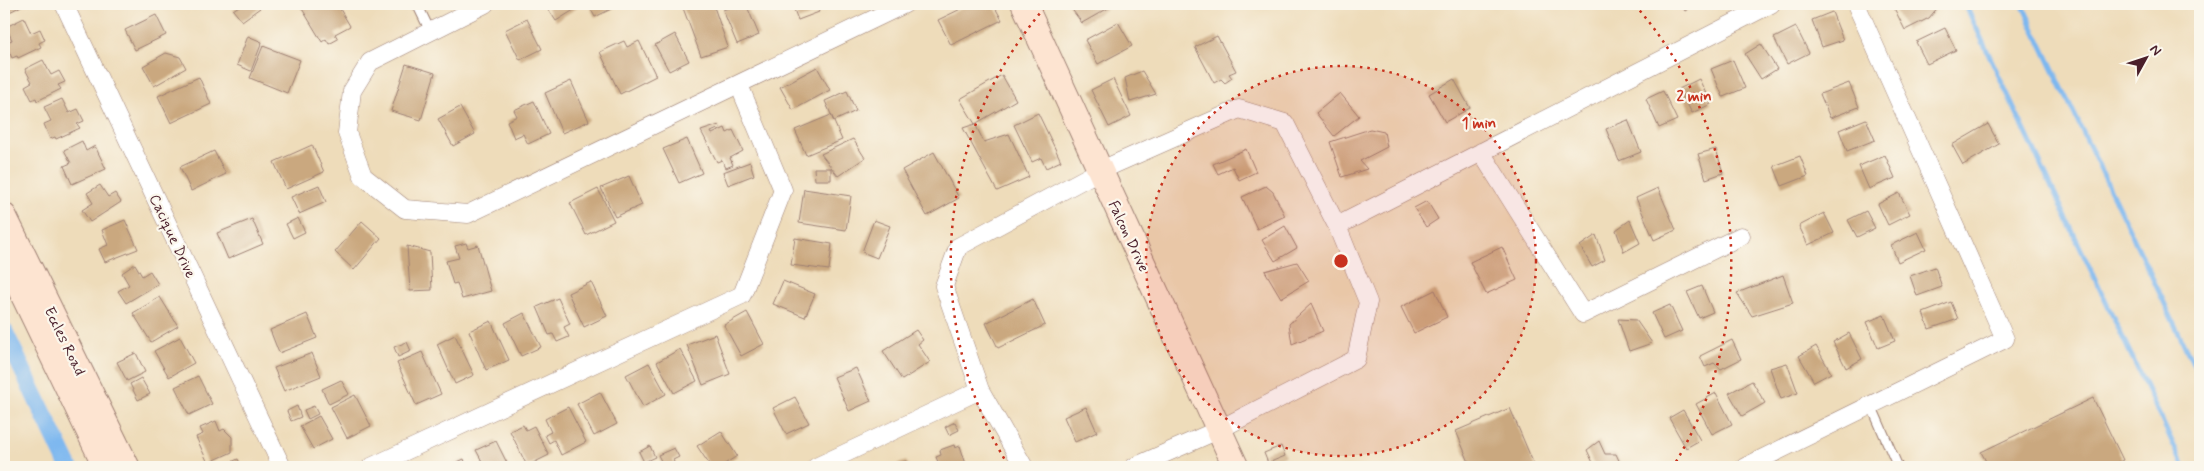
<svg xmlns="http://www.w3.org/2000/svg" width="2204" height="471" font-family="Mynerve,sans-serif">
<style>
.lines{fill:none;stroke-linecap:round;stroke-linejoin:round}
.stream{stroke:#7eb8ef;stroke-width:5}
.canal{stroke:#7eb8ef;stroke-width:18}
.building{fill:#caa87f}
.lane-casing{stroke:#9c7e72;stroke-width:11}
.street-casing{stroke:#9c7e72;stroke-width:19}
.secondary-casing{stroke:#9c7e72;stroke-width:27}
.lane{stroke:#fff;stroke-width:9}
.street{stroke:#fff;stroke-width:18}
.secondary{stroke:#fde4d1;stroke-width:25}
.ring{fill:none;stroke:#c8321e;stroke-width:2.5;stroke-dasharray:2.5 5}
.labels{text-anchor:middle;stroke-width:4.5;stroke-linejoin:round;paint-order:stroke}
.street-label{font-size:15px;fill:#4a1f2b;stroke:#fbf7ec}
.centre{fill:#c8321e;stroke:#fbf7ec;stroke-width:2.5}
.ring-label{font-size:15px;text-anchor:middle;font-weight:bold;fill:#c8321e;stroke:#fbf7ec;stroke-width:4.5;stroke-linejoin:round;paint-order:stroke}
</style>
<rect width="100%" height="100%" fill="#fbf7ec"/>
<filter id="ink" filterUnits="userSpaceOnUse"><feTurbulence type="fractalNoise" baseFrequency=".02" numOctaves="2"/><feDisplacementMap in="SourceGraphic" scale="10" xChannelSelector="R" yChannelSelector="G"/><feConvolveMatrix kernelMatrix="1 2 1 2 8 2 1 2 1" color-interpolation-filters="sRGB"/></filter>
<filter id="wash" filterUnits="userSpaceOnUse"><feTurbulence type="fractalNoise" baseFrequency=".0096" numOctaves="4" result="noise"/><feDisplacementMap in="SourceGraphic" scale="20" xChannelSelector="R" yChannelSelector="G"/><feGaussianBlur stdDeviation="1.12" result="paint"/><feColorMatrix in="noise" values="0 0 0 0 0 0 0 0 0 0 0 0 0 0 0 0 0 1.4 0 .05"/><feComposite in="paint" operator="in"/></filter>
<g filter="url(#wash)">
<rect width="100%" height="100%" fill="#eedcba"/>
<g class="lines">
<path class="stream" d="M1965,4L2184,467
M2022,4L2200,378"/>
<path class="canal" d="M4,331L69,467"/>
</g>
<g id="blocks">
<path class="building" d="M4,4H22L23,5L4,15Z
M242,4H256L260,8L242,21L233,10Z
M307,4H337L350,26L335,34L338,39L329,44L326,39L322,42L301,7Z
M545,4H574L577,8L556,21Z
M588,4H621L595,17Z
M696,4H713L728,47L701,56L683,8Z
M738,4H746L759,35L737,44L723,10Z
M792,4H816L819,12L798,20Z
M971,4H993L1002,20L951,45L938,20Z
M1068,4H1111L1112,6L1082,23Z
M1672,4H1693V6L1685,11L1681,5L1674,8Z
M1892,4H1938L1939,6L1929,18L1905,30Z
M1832,12L1843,40L1822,47L1812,20Z
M156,15L166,35L135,50L125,30Z
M24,18L31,33L40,29L45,40L39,43L41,47L18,58L17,56L12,58L5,43L12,40L6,27Z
M527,19L542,49L520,60L505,30Z
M1118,22L1132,46L1098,64L1085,40Z
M1796,27L1809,53L1787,64L1774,38Z
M1945,28L1956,50L1927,64L1916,42Z
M675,34L689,61L669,71L655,45Z
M248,36L262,42L251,71L237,65Z
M1217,36L1236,71L1229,74L1232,78L1225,83L1221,79L1214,83L1195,47Z
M624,41L627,47L639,41L656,76L620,94L600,52Z
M1761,44L1777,69L1761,79L1745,54Z
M263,46L300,60L287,93L250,78Z
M166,53L180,57L186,68L154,86L143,66Z
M43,60L51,75L59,71L65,82L58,85L61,89L37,101L36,98L32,100L25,86L32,82L25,69Z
M1733,60L1745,88L1723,97L1711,69Z
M406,64L435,73L421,120L391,111Z
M817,67L830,90L793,110L780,87Z
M1142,71L1156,94L1130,102L1125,78Z
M1002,75L1016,100L975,124L960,99Z
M199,77L211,104L171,123L158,96Z
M1113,79L1131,116L1109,127L1091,90Z
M1454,79L1470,108L1445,122L1429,94Z
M1699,79L1711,104L1692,113L1679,89Z
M571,81L589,121L562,133L545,93Z
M1849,83L1859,107L1830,118L1820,94Z
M847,91L856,111L834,121L825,101Z
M1663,91L1677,120L1659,128L1646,99Z
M1340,93L1359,116L1334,136L1316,113Z
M62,99L69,113L78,109L84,121L77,124L80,128L56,139L55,137L50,139L44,124L51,121L44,107Z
M534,101L549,134L528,144L523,134L514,138L507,121L517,116L514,110Z
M460,107L475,134L453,146L438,119Z
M1038,113L1061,161L1046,168L1041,158L1032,162L1014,125Z
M831,115L842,140L806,155L795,130Z
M1866,119L1875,140L1847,151L1839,130Z
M1628,120L1641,152L1619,161L1606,129Z
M975,124L984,142L1009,134L1029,177L997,191L963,128Z
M1988,124L1999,144L1963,165L1952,145Z
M719,125L720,128L711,132L712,134L725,128L727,133L733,130L743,151L730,158L733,165L726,168L722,160L717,162L701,131Z
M1370,129L1384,132L1387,147L1360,161L1367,169L1342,177L1330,142Z
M687,139L702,173L679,183L663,149Z
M853,139L865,158L838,176L821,154Z
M82,141L86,151L95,146L106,169L72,184L64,166L71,163L64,150Z
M312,145L324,172L286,189L274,162Z
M1246,149L1256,172L1239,180L1233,167L1218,174L1213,164Z
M1716,149L1723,173L1706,179L1698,154Z
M214,151L226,174L191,191L180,167Z
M934,152L959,198L927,216L902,170Z
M1885,155L1895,178L1869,189L1859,166Z
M1800,156L1808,176L1782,186L1774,166Z
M750,162L754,175L728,185L723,172Z
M814,168H831V180H815Z
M629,176L642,205L615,217L601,188Z
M100,185L108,197L115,193L121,202L90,222L82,210L93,203L87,193Z
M319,185L326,202L299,214L291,197Z
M1266,186L1273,192L1285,216L1257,229L1242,197Z
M1658,188L1676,230L1654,240L1636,198Z
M598,189L614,221L586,235L570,203Z
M804,189L851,196L846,230L799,223Z
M1899,193L1910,214L1888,225L1878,204Z
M1427,201L1438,219L1426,227L1414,208Z
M1866,211L1875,228L1857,237L1848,220Z
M1824,213L1834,233L1808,245L1799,226Z
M298,218L305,232L293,238L286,224Z
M252,219L263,244L228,259L217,233Z
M125,220L138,249L105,262L99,249L108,245L102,230Z
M874,220L890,226L877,258L862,252Z
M1630,220L1640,243L1624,252L1616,230Z
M362,221L381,238L354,270L335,252Z
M1285,226L1297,248L1275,261L1262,240Z
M1918,232L1926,249L1898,262L1891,245Z
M1596,235L1605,260L1592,267L1580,246Z
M795,238L832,244L829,270L791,265Z
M466,243L468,248L478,245L491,291L462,299L457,283L453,284L446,261L459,258L455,246Z
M407,246L430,252L432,290L410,291Z
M1502,247L1517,280L1486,294L1470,262Z
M1297,262L1309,281L1281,298L1265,271Z
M135,264L142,276L150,271L158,284L126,303L118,291L129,285L122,273Z
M1935,267L1942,287L1917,296L1910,276Z
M1783,275L1793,303L1752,316L1737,293Z
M783,281L815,294L805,317L773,304Z
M591,282L607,316L584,327L568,293Z
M1702,286L1713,312L1699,318L1687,292Z
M1435,290L1447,317L1414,333L1401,307Z
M160,297L178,326L151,342L133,313Z
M558,298L570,324L564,327L569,337L557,342L553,334L549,335L537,307Z
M1033,299L1045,325L998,348L986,323Z
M1951,302L1958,319L1929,329L1923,313Z
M1311,304L1323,331L1292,344L1289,324Z
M1670,305L1682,331L1664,339L1652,313Z
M747,312L764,344L741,356L724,325Z
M524,313L541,347L521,356L505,323Z
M307,314L317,338L279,353L270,330Z
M1884,315L1895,341L1878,348L1867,322Z
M1618,319L1636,320L1652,343L1629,351Z
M491,321L509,360L486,370L469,331Z
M916,330L923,340L918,344L930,362L902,380L883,351Z
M1849,333L1862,359L1846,368L1833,342Z
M715,334L730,374L703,385L687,345Z
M455,335L474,375L455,384L437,344Z
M180,337L194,363L169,377L154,351Z
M1732,340L1741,359L1721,369L1714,363L1705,367L1700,356Z
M407,342L411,351L398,357L394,347Z
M1816,346L1831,373L1814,382L1799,356Z
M680,349L697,381L674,393L657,362Z
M422,352L441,394L416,405L397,363Z
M136,353L145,372L127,381L117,362Z
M312,353L321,376L284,391L274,368Z
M649,363L666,394L643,407L626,375Z
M1787,363L1798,393L1781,399L1770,368Z
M856,368L871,401L849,411L834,377Z
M198,376L212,404L189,415L175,387Z
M141,378L150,394L138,400L130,384Z
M341,380L349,394L329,404L322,389Z
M1752,381L1765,403L1742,416L1729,393Z
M600,392L617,424L594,436L577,404Z
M1716,393L1732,424L1712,434L1696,404Z
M355,395L371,426L347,438L331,407Z
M795,397L809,423L786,434L773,408Z
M2093,398L2123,460L2109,467H1989L1981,452Z
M297,406L301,417L291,421L287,411Z
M314,406L318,414L308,419L304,410Z
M568,407L586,442L561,455L554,440L549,443L545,435L551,432L545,419Z
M1086,407L1097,432L1075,442L1064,417Z
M1510,408L1535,467H1471L1456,431Z
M1683,410L1700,440L1686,448L1669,418Z
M319,416L332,439L313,449L300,426Z
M216,421L220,431L224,429L232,437V452L208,463L196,437L203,434L200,428Z
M955,422L959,430L949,435L945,427Z
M523,425L526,430L534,426L549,455L527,466L510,431Z
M721,431L737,456L720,467H711L697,446Z
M496,441L509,467H485L476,450Z
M1599,441L1605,454H1616L1622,467H1595L1587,450Z
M954,445L955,448L960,446L967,467H940L936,457L941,455L940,450Z
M650,446L655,457L644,462L639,452Z
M1281,446L1285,456L1268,463L1264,453Z
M674,448L679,457L673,460L676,467H664L658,455Z
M238,459L242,467H229L227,464Z
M464,459L467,467H447Z
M906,461L909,467H891Z"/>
</g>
</g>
<g filter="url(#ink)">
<use href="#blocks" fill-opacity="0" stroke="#9c7e72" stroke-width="1"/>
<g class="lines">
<g class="lane-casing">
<path id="lane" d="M417,4L430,31
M1871,405L1898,467"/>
</g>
<g class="street-casing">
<path id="street" d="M64,4L282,467
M485,4L370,62L352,91L347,133L363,176L405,209L468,214L905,4
M1481,152L1583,314L1741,236
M1337,226L1771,4
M371,467L742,295L783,190L739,85
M816,467L980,390
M1024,467L980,390L944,286L958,247L1099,171L1239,109L1285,123L1337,226L1368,302L1356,359L1218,430L1134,467
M1745,467L2005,339L1856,4"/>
</g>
<g class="secondary-casing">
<path id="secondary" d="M1024,4L1236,467
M4,216L127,467
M4,255L106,467"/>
</g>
<use href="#lane" class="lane"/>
<use href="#street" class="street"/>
<use href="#secondary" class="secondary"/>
</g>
</g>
<circle cx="1341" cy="261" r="195" fill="#c8321e" fill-opacity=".12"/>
<g class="ring">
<circle cx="1341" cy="261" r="195"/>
<path d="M1008 465A390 390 0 0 1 1047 5M1635 5A390 390 0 0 1 1674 465"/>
</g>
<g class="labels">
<g class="street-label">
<text transform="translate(173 236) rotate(65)" y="5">Cacique Drive</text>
<text transform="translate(1129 236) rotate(65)" y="5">Falcon Drive</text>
<text transform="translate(65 341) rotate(64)" y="5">Eccles Road</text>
</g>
</g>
<circle cx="1341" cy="261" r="8" class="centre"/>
<g class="ring-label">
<text x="1694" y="101">2 min</text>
<text x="1479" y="128">1 min</text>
</g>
<rect width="2204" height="471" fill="none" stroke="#fbf7ec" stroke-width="20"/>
<g transform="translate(2146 58) rotate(50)" stroke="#fbf7ec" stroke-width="4" paint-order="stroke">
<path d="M0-4L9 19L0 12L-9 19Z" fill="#4a1f2b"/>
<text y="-8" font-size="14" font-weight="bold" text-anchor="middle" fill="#4a1f2b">N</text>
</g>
</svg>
